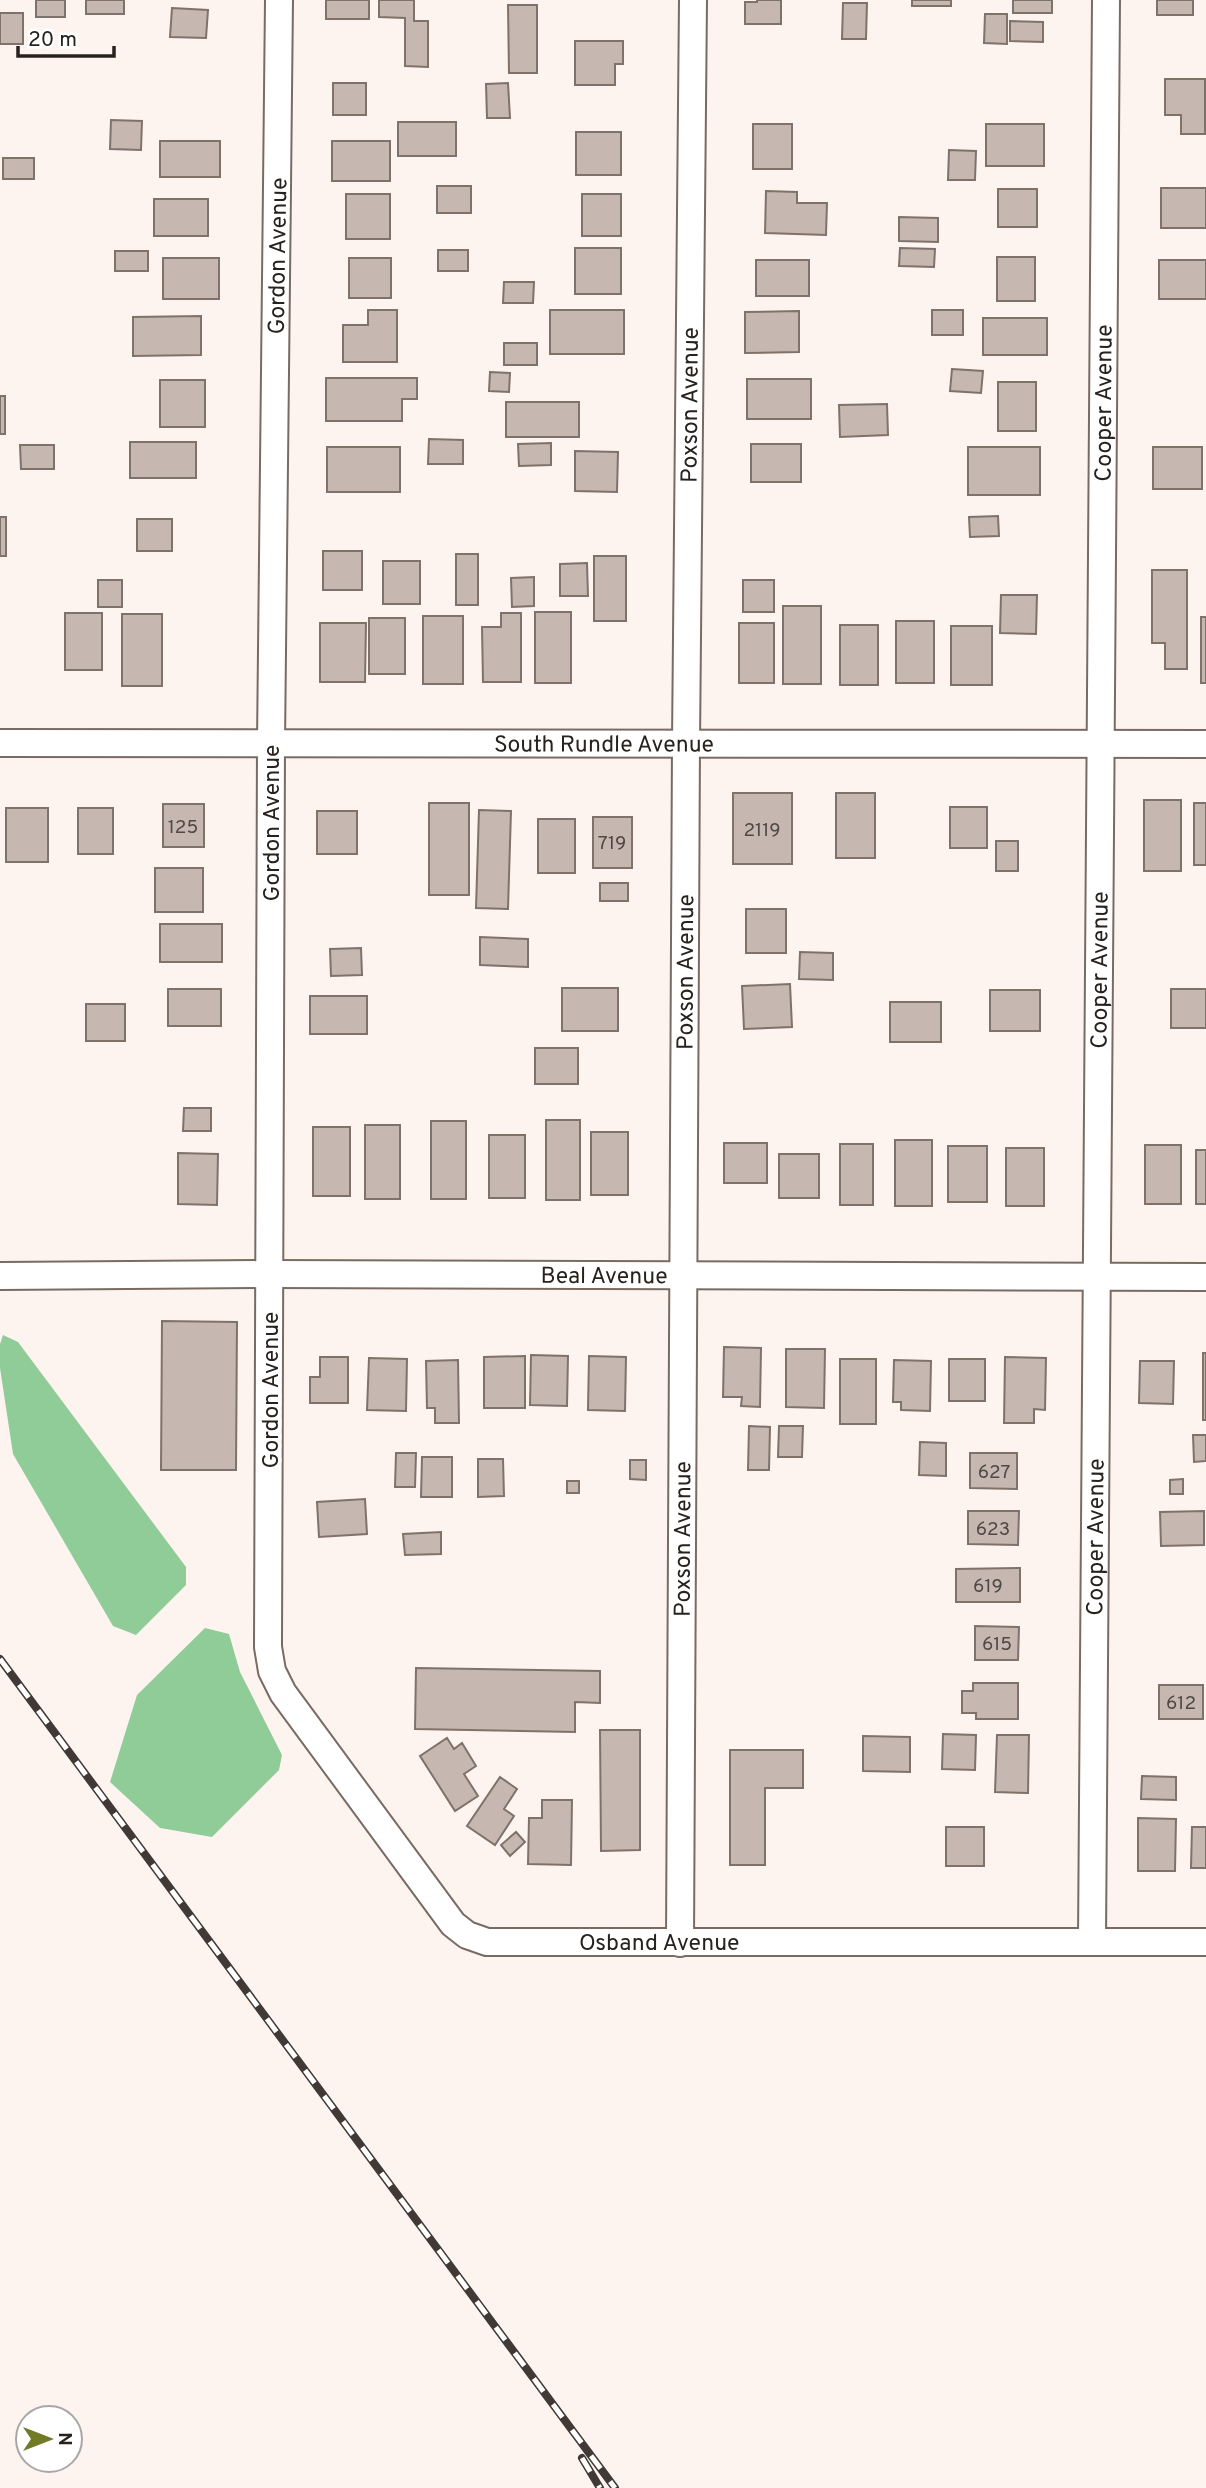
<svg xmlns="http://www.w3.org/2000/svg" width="1206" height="2488" font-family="Overpass,sans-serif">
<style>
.forest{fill:#8fcc97}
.building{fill:#c6b8b0;stroke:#7f726b;stroke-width:2}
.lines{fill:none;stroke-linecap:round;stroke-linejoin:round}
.street-casing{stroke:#786b63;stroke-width:30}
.street{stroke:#fff;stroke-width:26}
.rail-casing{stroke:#403936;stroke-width:8}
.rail{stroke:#fff;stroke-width:5;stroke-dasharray:16;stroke-linecap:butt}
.labels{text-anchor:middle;stroke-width:7;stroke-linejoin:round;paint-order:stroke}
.number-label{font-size:19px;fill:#504843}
.street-label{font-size:23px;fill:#28221f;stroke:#fff}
</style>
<rect width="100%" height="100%" fill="#fef4ef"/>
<path class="forest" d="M3,1335L18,1342L186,1567V1585L136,1635L113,1626L13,1454L0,1368V1344Z
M205,1628L229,1634L240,1672L282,1755L279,1770L212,1837L160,1828L110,1782L137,1695Z"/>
<path class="building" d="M36,0H65V17H36Z
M86,0H124V14H86Z
M326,0H369V19H326Z
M379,0H414V21H428V67L405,66V18L379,17Z
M757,0H781V24H745V2H757Z
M912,0H951V6H912Z
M1013,0H1052V13H1013Z
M1157,0H1193V15H1157Z
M843,3H867L866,39H842Z
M508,5H537V73H509Z
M172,8L208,10L206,38L170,37Z
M0,13H23V44H0Z
M985,14H1007V44L984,43Z
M1010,21L1043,22V42L1010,41Z
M575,41H623V64H615V85H575Z
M1165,79H1205V134H1181V115H1165Z
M333,83H366V115H333Z
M508,83L510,118H487L486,84Z
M111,120L142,121L141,150L110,149Z
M398,122H456V156H398Z
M753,124H792V169H753Z
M986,124H1044V166H986Z
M576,132H621V175H576Z
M160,141H220V177H160Z
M332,141H390V181H332Z
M949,150L976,151L975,180H948Z
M3,158H34V179H3Z
M437,186H471V213H437Z
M1161,188H1206V228H1161Z
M998,189H1037V227H998Z
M766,191L797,192V203H827L826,235L765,233Z
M346,194H390V239H346Z
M582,194H621V236H582Z
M154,199H208V236H154Z
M899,217L938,218V242L899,241Z
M575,248H621V294H575Z
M900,248L935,249L934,267L899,266Z
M438,250H468V271H438Z
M115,251H148V271H115Z
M997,257H1035V301H997Z
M163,258H219V299H163Z
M349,258H391V298H349Z
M756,260H809V296H756Z
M1159,260H1206V299H1159Z
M504,282H534L533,303H503Z
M368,310H397V362H343V325H368Z
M550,310H624V354H550Z
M932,310H963V335H932Z
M799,311V352L745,353V312Z
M201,316V355L133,356V317Z
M983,318H1047V355H983Z
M504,343H537V365H504Z
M952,369L983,371L981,393L950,391Z
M490,372L510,373L509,392L489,391Z
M326,378H417V399H402V421H326Z
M747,379H811V419H747Z
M160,380H205V427H160Z
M998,382H1036V431H998Z
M0,396H5V434H0Z
M506,402H579V437H506Z
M887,404L888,435L840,437L839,405Z
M429,439L463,440V464H428Z
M130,442H196V478H130Z
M551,443V465L519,466L518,444Z
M751,444H801V482H751Z
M20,445H54V469H21Z
M327,447H400V492H327Z
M968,447H1040V495H968Z
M1153,447H1202V489H1153Z
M575,451L618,452L617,492L575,491Z
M998,516L999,536L970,537L969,517Z
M0,517H6V556H0Z
M137,519H172V551H137Z
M323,551H362V590H323Z
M456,554H478V605H456Z
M594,556H626V621H594Z
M383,561H420V604H383Z
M587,563L588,596H560V564Z
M1152,570H1187V669H1165V643H1152Z
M534,577V606L512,607L511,578Z
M98,580H122V607H98Z
M743,580H774V612H743Z
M1001,595H1037L1036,634L1000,633Z
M783,606H821V684H783Z
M535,612H571V683H535Z
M65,613H102V670H65Z
M501,613H521V682H483L482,627H501Z
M122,614H162V686H122Z
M423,616H463V684H423Z
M1201,617H1206V683H1201Z
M369,618H405V674H369Z
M896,621H934V683H896Z
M320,623H366L365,682H320Z
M739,623H774V683H739Z
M840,625H878V685H840Z
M951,626H992V685H951Z
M733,793H792V864H733Z
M836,793H875V858H836Z
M1144,800H1181V871H1144Z
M429,803H469V895H429Z
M1194,803H1206V865H1194Z
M163,804H204V847H163Z
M950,807H987V848H950Z
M6,808H48V862H6Z
M78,808H113V854H78Z
M479,810L511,811L508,909L476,908Z
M317,811H357V854H317Z
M593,817H632V868H593Z
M538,819H575V873H538Z
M996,841H1018V871H996Z
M155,868H203V912H155Z
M600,883H628V901H600Z
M746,909H786V953H746Z
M160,924H222V962H160Z
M480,937L528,939V967L480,965Z
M361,948L362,975L331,976L330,949Z
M800,952L833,953V980L799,979Z
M790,984L792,1027L744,1029L742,986Z
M562,988H618V1031H562Z
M168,989H221V1026H168Z
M1171,989H1206V1028H1171Z
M990,990H1040V1031H990Z
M310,996H367V1034H310Z
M890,1002H941V1042H890Z
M86,1004H125V1041H86Z
M535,1048H578V1084H535Z
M184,1108H211V1131H183Z
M546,1120H580V1200H546Z
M431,1121H466V1199H431Z
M365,1125H400V1199H365Z
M313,1127H350V1196H313Z
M591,1132H628V1195H591Z
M489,1135H525V1198H489Z
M895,1140H932V1206H895Z
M724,1143H767V1183H724Z
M840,1144H873V1205H840Z
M1145,1145H1181V1204H1145Z
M948,1146H987V1202H948Z
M1006,1148H1044V1206H1006Z
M1196,1150H1206V1204H1196Z
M178,1153L218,1154L217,1205L178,1204Z
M779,1154H819V1198H779Z
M162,1321L237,1322L236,1470H161Z
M724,1347L761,1348L760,1407L741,1406L742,1397H723Z
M786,1349H825L824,1408L786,1407Z
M1203,1353H1206V1420H1203Z
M531,1355L568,1356L567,1406L530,1405Z
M525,1356V1408H484V1357Z
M589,1356L626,1357L625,1411L588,1410Z
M320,1357H348V1403H310V1377H320Z
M1005,1357L1046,1358L1045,1410L1034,1409V1423H1004Z
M369,1358L407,1359L406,1411L367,1410Z
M840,1359H876V1424H840Z
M949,1359H985V1401H949Z
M458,1360L459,1423H435V1408H427L426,1361Z
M894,1360L931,1361L930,1411L901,1410V1402H893Z
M1140,1361H1174L1173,1404L1139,1403Z
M749,1426L770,1427L769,1470H748Z
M779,1426H803L802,1457H778Z
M1193,1435H1206V1461L1194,1462Z
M920,1442L946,1443V1476L919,1475Z
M396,1453H416L415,1487H395Z
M970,1453H1017V1489L970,1488Z
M422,1457H452V1497H421Z
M478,1459H503L504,1496L478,1497Z
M630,1460H646V1480L630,1479Z
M1183,1479V1494H1170V1480Z
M567,1481H579V1493H567Z
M365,1499L367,1534L319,1537L317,1502Z
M968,1511H1019L1018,1545L968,1544Z
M1204,1511V1545L1161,1546L1160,1512Z
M441,1532V1554L405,1555L403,1534Z
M1020,1568V1602H956V1569Z
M975,1626L1019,1627L1018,1660H975Z
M416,1668L600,1671V1703L575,1702V1732L415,1729Z
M973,1683H1018V1719H976V1713H962V1691H973Z
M1159,1685H1203V1719H1159Z
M600,1730H640V1850L601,1851Z
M943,1734L976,1735L975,1770L942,1769Z
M997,1735H1029L1028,1793L995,1792Z
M863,1736L910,1737V1772L863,1771Z
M447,1738L454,1749L462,1743L476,1766L464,1774L478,1796L455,1811L420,1756Z
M730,1750H803V1788H765V1865H730Z
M1142,1776L1176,1777V1800L1141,1799Z
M500,1777L517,1789L504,1809L514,1816L495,1845L467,1826Z
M542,1800H572L571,1865L528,1864L529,1818H542Z
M1138,1818L1176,1819L1175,1871H1138Z
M946,1827H984V1866H946Z
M1192,1827H1206V1868H1191Z
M516,1832L525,1842L510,1856L501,1845Z"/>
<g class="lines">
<g class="street-casing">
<g id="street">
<path id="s1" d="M279,0L271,744L268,1647L272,1671L283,1693L453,1924L467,1935L487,1942H1206"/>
<path id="s2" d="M0,743L1206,744"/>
<path id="s3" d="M0,1276L271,1274L1206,1277"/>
<path id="s4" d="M1092,1941L1106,0"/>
<path id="s5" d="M680,1943L686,743L693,0"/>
</g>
</g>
<use href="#street" class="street"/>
<g class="rail-casing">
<path id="rail" d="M0,1659L615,2488
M582,2458L600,2488"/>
</g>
<use href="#rail" class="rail"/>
</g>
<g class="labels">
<g class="number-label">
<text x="183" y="833">125</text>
<text x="762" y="836">2119</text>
<text x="612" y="849">719</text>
<text x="994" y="1478">627</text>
<text x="993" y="1535">623</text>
<text x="988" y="1592">619</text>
<text x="997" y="1650">615</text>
<text x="1181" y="1709">612</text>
</g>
<g class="street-label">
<text transform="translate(277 256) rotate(-89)" y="8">Gordon Avenue</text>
<text dy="8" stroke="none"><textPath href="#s4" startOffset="1538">Cooper Avenue</textPath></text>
<text dy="8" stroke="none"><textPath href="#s5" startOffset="1538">Poxson Avenue</textPath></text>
<text dy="8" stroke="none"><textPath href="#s2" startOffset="604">South Rundle Avenue</textPath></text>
<text transform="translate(271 823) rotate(-90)" y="8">Gordon Avenue</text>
<text dy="8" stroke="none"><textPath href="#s4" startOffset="971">Cooper Avenue</textPath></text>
<text dy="8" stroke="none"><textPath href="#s5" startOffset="971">Poxson Avenue</textPath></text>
<text dy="8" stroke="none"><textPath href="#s3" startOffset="604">Beal Avenue</textPath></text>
<text transform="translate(270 1390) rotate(-90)" y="8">Gordon Avenue</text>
<text dy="8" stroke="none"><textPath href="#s4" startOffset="404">Cooper Avenue</textPath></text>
<text dy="8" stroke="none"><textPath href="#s5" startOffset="404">Poxson Avenue</textPath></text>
<text dy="8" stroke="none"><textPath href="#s1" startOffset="2194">Osband Avenue</textPath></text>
</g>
</g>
<g transform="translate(49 2439) rotate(90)"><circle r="33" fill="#ffffff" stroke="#a9a7a5" stroke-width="2"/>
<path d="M0-5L12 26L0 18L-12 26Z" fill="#717b26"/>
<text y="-10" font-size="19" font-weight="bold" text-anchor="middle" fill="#28221f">N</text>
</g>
<path d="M18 46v10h96v-10" fill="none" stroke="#28221f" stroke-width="3.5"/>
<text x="28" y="46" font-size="21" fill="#28221f" stroke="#ffffff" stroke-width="5" paint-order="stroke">20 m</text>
</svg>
